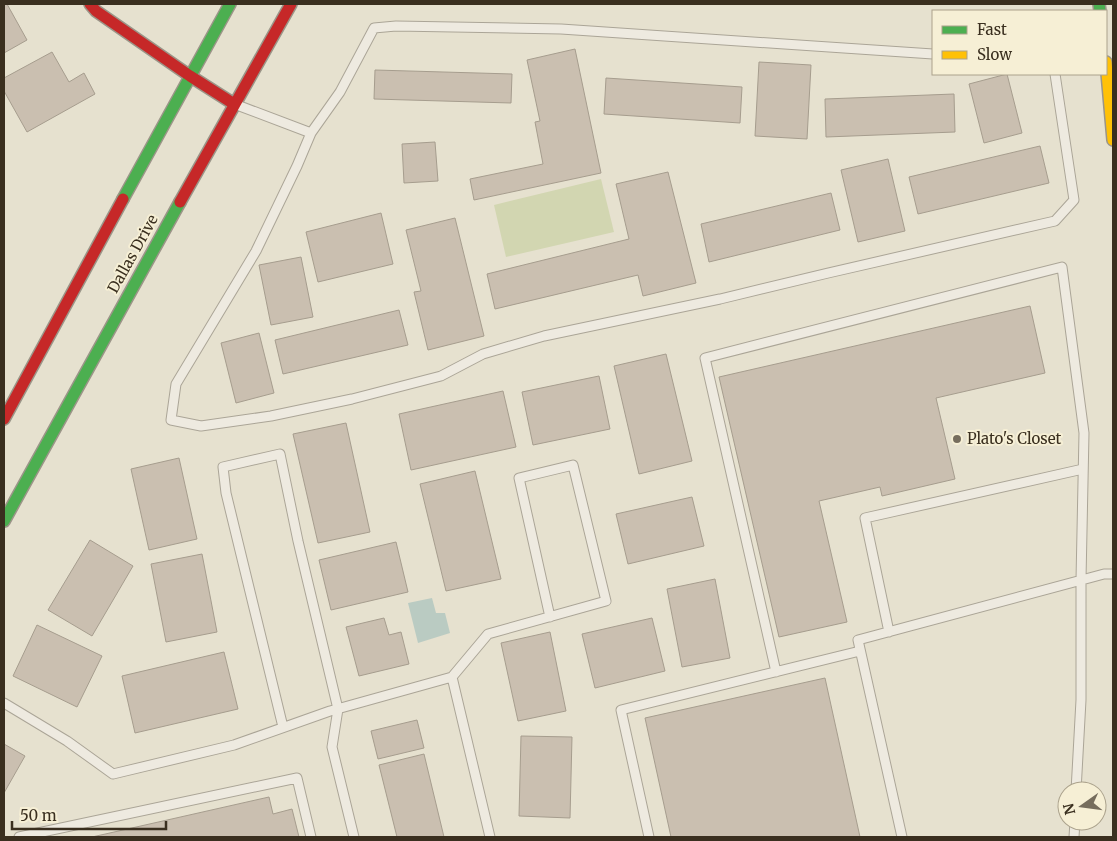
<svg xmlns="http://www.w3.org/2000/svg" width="1117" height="841" font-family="Merriweather,serif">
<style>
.green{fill:#d2d6b1}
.water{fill:#bacbc2}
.building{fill:#cabfb0;stroke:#a69d8e}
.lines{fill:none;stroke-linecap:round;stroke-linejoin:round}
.lane-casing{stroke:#aba597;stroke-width:11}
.fast-casing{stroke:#9b9588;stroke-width:14}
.slow-casing{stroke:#9b9588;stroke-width:14}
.jam-casing{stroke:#9b9588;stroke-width:14}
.lane{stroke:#eeeae0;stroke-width:9}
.fast{stroke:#4caf50;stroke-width:11}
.slow{stroke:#ffc107;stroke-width:11}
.jam{stroke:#c62828;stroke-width:11}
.poi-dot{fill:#766d5d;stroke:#f6efd5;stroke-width:2}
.labels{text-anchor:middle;stroke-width:4;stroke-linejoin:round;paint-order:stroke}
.street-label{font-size:15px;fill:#3a2f1f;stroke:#f6efd5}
.poi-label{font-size:15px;fill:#3a2f1f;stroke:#f6efd5;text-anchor:start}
</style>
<rect width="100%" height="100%" fill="#e6e1cf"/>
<path class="green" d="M601,179L614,232L506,257L494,205Z"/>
<path class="water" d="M432,598L436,613H445L450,633L418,643L408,603Z"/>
<path class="building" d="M4,4H7L27,40L4,53Z
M575,49L601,173L474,200L470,179L543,164L535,122L540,121L527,60Z
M52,52L69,82L84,73L95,94L27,132L4,91V78Z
M759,62L811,65L807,139L755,136Z
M375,70L512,74L511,103L374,99Z
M1007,74L1022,133L984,143L969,84Z
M606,78L742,87L740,123L604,114Z
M954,94L955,132L826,137L825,99Z
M435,142L438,181L404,183L402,144Z
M1040,146L1049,183L918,214L909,177Z
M888,159L905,231L858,242L841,170Z
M668,172L696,283L643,296L638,275L495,309L487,274L629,239L616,184Z
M831,193L840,230L709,262L701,224Z
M381,213L393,264L318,282L306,232Z
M455,218L484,336L428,350L414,292L421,291L406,230Z
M301,257L313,317L271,325L259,265Z
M1030,306L1045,373L936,398L955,479L882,496L880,487L819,501L847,622L779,637L719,377Z
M399,310L408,345L283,374L275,340Z
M259,333L274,393L236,403L221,343Z
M666,354L692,461L639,474L614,366Z
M599,376L610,429L533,445L522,392Z
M503,391L516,447L411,470L399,414Z
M346,423L370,532L318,543L293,434Z
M179,458L197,539L149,550L131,469Z
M475,471L501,579L446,591L420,484Z
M692,497L704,546L628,564L616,514Z
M90,540L133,566L92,636L48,610Z
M396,542L408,592L331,610L319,560Z
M202,554L217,632L166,642L151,564Z
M715,579L730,658L682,667L667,589Z
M384,618L389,635L401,632L409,664L359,676L346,627Z
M652,618L665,671L595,688L582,634Z
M37,625L102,656L77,707L13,676Z
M550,632L566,711L518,721L501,643Z
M224,652L238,709L135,733L122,676Z
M825,678L860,837H671L645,718Z
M417,720L424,748L378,759L371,731Z
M521,736L572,737L570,818L519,816Z
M4,744L25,756L4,793Z
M424,754L444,837H397L379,765Z
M269,797L273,814L292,809L299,837H92Z"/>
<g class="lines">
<g class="lane-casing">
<path id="lane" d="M237,105L311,133L297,166L256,251L176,384L171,420L201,426L271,416L352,399L441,376L483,354L544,336L720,299L828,273L1055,221L1074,200L1055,74
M311,133L340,92L374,28L396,26L561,29L933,54
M889,632L865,518L1083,469
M776,672L705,358L1062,267L1084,433L1081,580V700L1076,791
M452,677L488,634L606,601L573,465L519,478L550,617
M4,703L67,741L113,774L234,745L330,711L452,677L490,837
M283,727L226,493L223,467L280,454L298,541L338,709L332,747L354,837
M19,837L297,778L311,837
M649,837L621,710L860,651
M902,837L858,640L1104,574H1113
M1074,837L1075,821"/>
</g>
<g class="fast-casing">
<path id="fast" d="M1099,4L1100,11
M123,199L230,4
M4,521L180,202"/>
</g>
<g class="slow-casing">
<path id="slow" d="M1106,62L1113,140"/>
</g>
<g class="jam-casing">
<path id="jam" d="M90,4L96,11L190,76L234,104
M180,202L291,4
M4,419L123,199"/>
</g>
<use href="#lane" class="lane"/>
<use href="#fast" class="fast"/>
<use href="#slow" class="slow"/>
<use href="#jam" class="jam"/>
</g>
<circle class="poi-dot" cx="957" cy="439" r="5"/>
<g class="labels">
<g class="street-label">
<text transform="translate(133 254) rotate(-61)" y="5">Dallas Drive</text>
</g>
<g class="poi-label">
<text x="967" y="444">Plato's Closet</text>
</g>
</g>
<rect width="1117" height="841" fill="none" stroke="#3a2f1f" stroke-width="10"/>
<rect x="932" y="10" width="175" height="65" fill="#f6efd5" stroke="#aba28c"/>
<rect x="942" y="26" width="25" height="8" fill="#4caf50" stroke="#aba28c"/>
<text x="977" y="35" font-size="15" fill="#3a2f1f">Fast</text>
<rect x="942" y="51" width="25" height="8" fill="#ffc107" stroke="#aba28c"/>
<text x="977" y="60" font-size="15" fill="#3a2f1f">Slow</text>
<g transform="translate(1082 806) rotate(256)"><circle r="24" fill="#f6efd5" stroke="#aba28c"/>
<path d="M0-4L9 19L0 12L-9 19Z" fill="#766d5d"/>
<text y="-8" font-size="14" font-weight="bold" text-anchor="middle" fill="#3a2f1f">N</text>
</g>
<path d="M12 821v8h154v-8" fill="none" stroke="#3a2f1f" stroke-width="2.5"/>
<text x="20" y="821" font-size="15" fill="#3a2f1f" stroke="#f6efd5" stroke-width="4" paint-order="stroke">50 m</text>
</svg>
